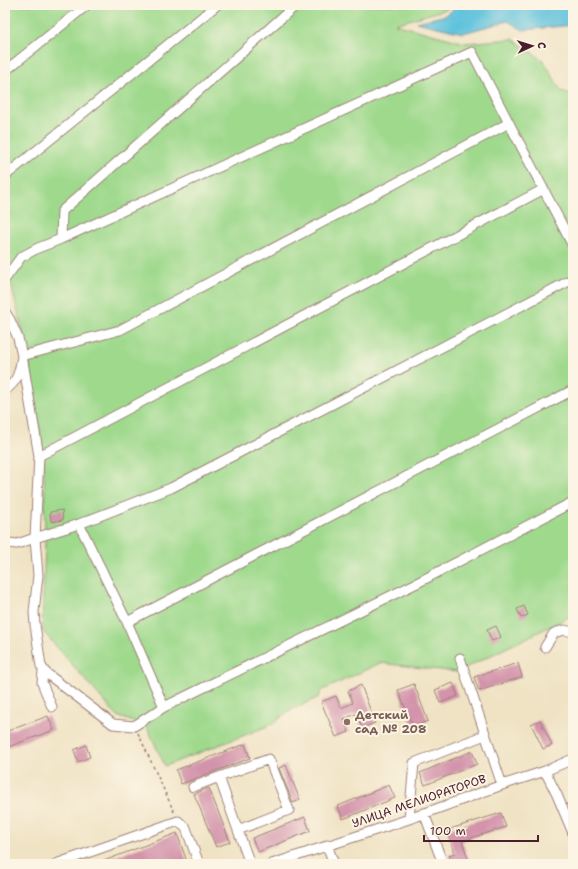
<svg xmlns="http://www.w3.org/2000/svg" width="578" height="869" font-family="'Shantell Sans',sans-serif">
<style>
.green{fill:#9ed98c;stroke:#747c5c}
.water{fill:#5fc2dd;stroke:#547084}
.building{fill:#d393aa}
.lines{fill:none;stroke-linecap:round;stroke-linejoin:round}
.minor-casing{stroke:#9d8178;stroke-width:11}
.path{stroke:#9d8178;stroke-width:1.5;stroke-dasharray:3 3;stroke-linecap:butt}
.minor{stroke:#fff;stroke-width:9}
.education-dot{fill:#8d6e63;stroke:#fcf5e5;stroke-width:1.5}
.labels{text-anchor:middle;stroke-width:4;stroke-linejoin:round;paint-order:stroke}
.education-label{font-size:12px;font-weight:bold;fill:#785e54;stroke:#fcf5e5;text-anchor:start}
.street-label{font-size:12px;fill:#4a1f2b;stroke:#fcf5e5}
</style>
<rect width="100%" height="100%" fill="#fcf5e5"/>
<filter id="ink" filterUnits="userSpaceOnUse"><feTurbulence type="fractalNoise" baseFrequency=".025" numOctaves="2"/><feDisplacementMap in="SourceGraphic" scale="8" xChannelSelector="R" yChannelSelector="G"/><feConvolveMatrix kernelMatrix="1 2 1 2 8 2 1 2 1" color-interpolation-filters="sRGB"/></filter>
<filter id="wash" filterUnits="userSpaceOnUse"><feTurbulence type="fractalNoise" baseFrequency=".012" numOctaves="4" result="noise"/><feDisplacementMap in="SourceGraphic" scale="16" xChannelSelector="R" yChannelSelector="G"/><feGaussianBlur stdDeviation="0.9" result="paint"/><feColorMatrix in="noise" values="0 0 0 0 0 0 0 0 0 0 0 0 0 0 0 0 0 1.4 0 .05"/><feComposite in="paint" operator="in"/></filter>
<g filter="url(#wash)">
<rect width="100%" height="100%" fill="#f0e3c4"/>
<path class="green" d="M5,5H450L447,9L395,24L465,43L513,39L544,61L561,91L573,95V615L457,672L380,663L321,691L319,697L287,712L273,724L165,766L147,727L117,716L42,630L45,542L44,458L27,348L10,281H5Z"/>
<path class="water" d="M457,5H573V25L523,30L508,21L463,33L416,22L447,15Z"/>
<g id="blocks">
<path class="building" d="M62,510L63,520L51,522L50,512Z
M524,606L528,615L521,618L517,609Z
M496,626L501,637L492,641L487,630Z
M518,663L522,677L479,691L474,677Z
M453,683L458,696L440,703L435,690Z
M414,684L428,721L413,727L398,690Z
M361,685L375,723L362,728L356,714L344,719L349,732L336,737L321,702L336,696L341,708L353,703L348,691Z
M48,716L54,730L5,748V732Z
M540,720L552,745L543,749L531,724Z
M245,744L250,758L181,784L176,770Z
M86,745L90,757L78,762L74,750Z
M472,751L477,764L425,785L420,773Z
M286,765L300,800L293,803L279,768Z
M389,785L395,798L343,819L338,806Z
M209,788L230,842L216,847L194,794Z
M501,813L506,827L462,841L470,864H452L449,855L455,853L447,830Z
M305,817L310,831L258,852L252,838Z
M177,833L187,862L183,864H96Z"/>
</g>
</g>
<g filter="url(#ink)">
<use href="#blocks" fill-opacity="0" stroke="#9d8178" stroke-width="1"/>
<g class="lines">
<g class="minor-casing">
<path id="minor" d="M5,71L87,5
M5,176L217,5
M61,239L62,211L296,5
M5,279L21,257L38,248L61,239L472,52L573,246
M5,312L10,320L18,338L22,356L39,456L35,538L38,575L34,612L35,625L41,666L46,673L113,724L134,726L164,707L417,583L573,502
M5,390C18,382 20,370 22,356L120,330L509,123
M39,456L544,189
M79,524L127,622L164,707
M5,540L9,543L17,544L35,538L79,524L171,488L573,279
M127,622L573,390
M545,647L554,633L564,630L573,632
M460,658L502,785
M43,670L42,683L52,707
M545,771L557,795L573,833
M193,787L219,777
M424,813L443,864
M409,819L414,763L485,735
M238,830L289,810L269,759L219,777L250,864
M327,845L334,864
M56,864L178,821L186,828L199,864
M272,864L409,819L502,785L545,771L573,759"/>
</g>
<path class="path" d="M138,733L175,814"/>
<use href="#minor" class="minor"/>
</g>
</g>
<circle class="education-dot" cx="347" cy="722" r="4"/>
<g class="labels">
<g class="education-label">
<text x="355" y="719">Детский<tspan x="355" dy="14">сад № 208</tspan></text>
</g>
<g class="street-label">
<text transform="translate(419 801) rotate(-19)" y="4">УЛИЦА МЕЛИОРАТОРОВ</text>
</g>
</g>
<rect width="578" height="869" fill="none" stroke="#fcf5e5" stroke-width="20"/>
<g transform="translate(532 46) rotate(86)" stroke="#fcf5e5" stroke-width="3" paint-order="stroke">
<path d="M0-3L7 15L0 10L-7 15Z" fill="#4a1f2b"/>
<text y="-6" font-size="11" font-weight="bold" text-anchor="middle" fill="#4a1f2b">С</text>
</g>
<path d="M424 835v6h114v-6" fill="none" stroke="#4a1f2b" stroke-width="2"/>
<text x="430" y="835" font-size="12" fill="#4a1f2b" stroke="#fcf5e5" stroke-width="3" paint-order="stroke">100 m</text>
</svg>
